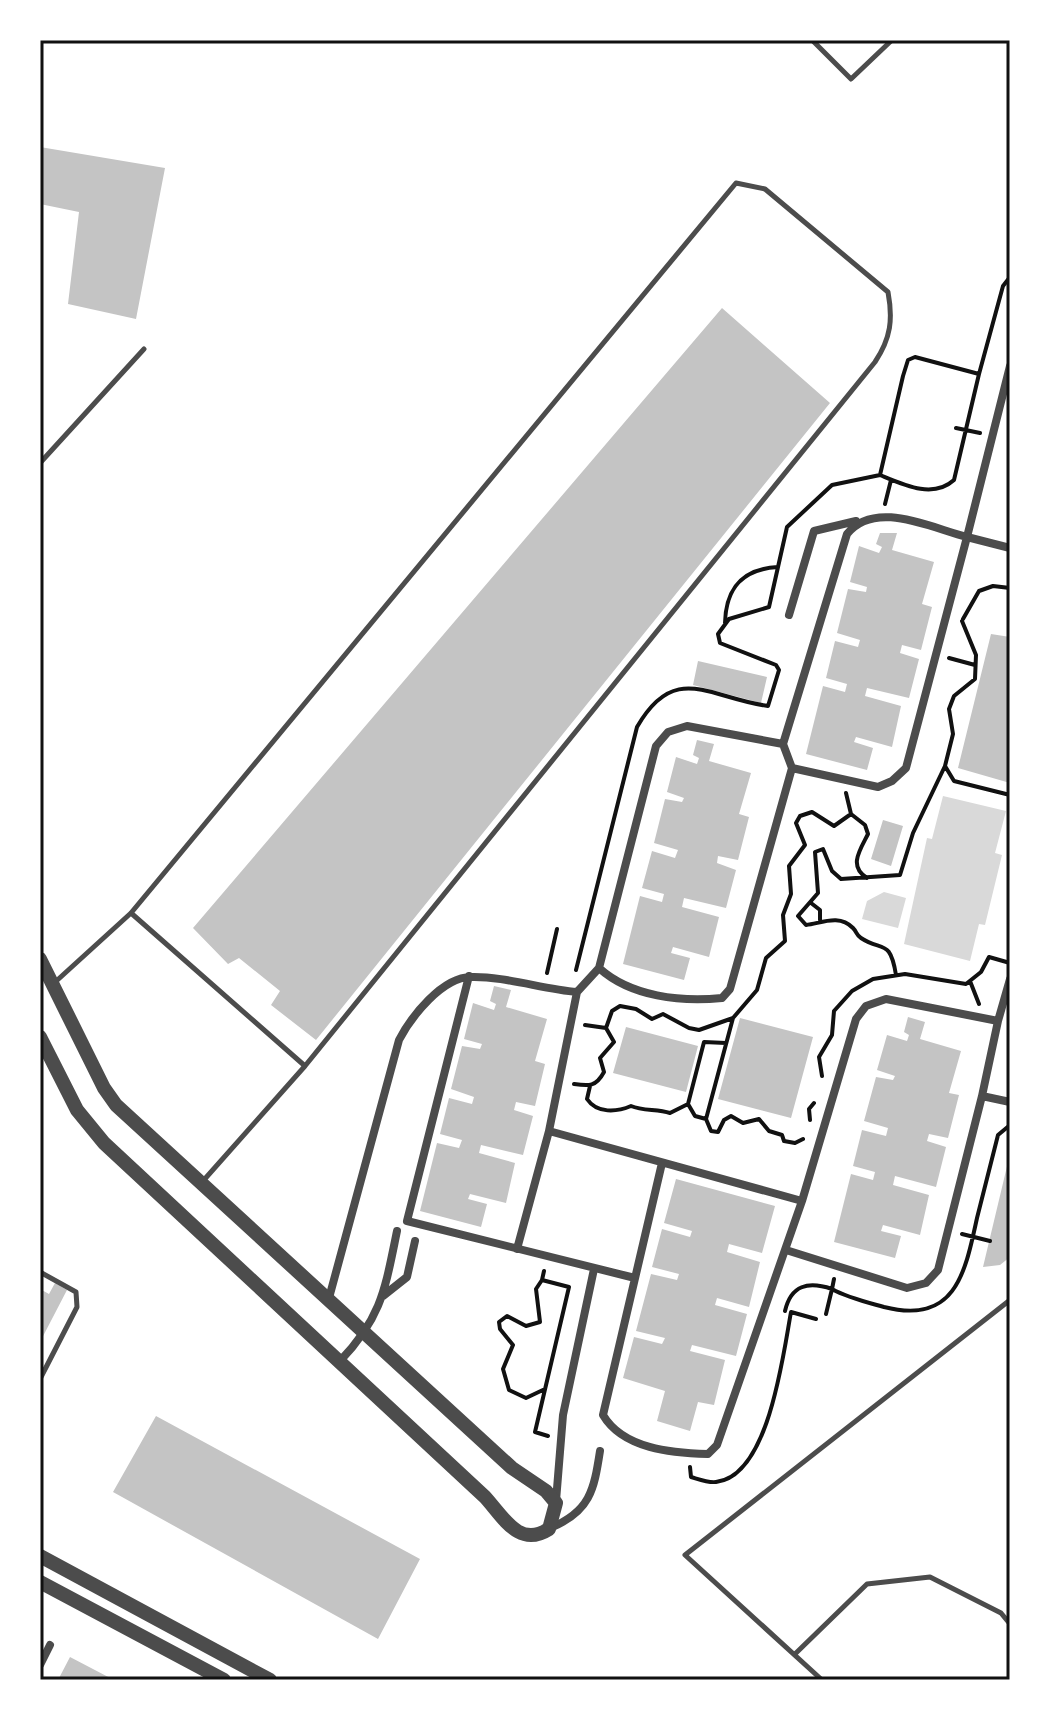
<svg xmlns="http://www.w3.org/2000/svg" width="1050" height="1720" font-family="Arial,sans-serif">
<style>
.water{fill:#d9d9d9}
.building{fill:#c4c4c4}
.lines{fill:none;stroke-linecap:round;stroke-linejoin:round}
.path{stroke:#111;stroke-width:4}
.service{stroke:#4c4c4c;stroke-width:5}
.minor{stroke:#4c4c4c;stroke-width:8}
.tertiary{stroke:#4c4c4c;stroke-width:14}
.neatline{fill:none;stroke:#111;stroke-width:3}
</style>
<rect width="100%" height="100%" fill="#fff"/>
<path class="water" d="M943,796L1006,811L995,853L1002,855L985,925L979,924L970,961L904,944L927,838L932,839Z
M884,892L906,898L898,928L862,919L867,901Z"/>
<path class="building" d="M40,147L165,168L136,319L68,304L79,212L40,204Z
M722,308L830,403L316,1040L271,1005L280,991L239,958L228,964L193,928Z
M880,533H897L892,550L934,562L922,604L932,607L921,650L902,645L900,653L919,659L909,698L867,688L865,696L901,706L892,747L856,737L854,742L873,748L867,770L806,754L823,686L845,692L847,684L826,678L835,641L858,647L860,640L837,633L848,589L866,592L867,587L850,582L859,546L879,553L882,547L876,544Z
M991,634L1010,637V783L958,768Z
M698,661L767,677L761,703L693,685Z
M697,740L714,744L709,761L751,773L739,814L749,817L738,860L718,856L717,863L736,870L726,908L684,898L682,907L719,917L709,957L673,947L671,953L690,958L684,980L623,964L640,896L662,902L664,894L642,888L652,851L675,858L678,850L654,843L665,799L682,802L684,798L667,792L676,757L697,764L699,758L693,755Z
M883,820L903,826L891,866L871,859Z
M494,986L511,990L506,1007L547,1019L535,1061L545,1064L535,1106L516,1102L514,1110L533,1116L523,1155L481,1145L479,1153L515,1163L506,1203L470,1194L468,1199L487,1204L481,1227L420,1211L437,1143L459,1148L462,1140L440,1134L449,1098L472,1104L474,1097L451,1089L462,1046L480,1049L482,1044L464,1039L473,1003L494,1010L496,1004L490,1001Z
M908,1017L925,1022L920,1039L961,1051L949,1093L959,1095L948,1138L929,1134L927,1141L946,1147L936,1187L895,1176L893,1185L929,1195L920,1235L883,1225L881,1231L901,1236L895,1258L834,1242L851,1174L873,1180L875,1172L853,1166L862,1130L886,1136L888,1128L864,1121L876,1077L893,1080L895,1076L877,1070L887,1035L907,1041L909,1035L904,1032Z
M740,1018L813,1037L791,1118L718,1099Z
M626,1027L698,1046L686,1092L613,1073Z
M1009,1158L1010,1257L1000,1265L983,1267Z
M676,1179L775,1206L762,1253L729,1244L727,1252L760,1262L749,1307L717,1298L715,1305L747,1314L736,1356L692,1345L690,1351L725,1360L714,1405L698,1402L690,1431L657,1421L665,1391L623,1378L634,1337L662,1344L665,1338L636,1331L651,1274L677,1280L679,1274L652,1267L662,1229L690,1237L692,1231L664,1223Z
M55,1283L67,1290L40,1342V1289L49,1294Z
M156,1416L420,1559L378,1639L113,1492Z
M70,1657L114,1680H58Z"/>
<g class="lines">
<path class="path" d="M915,357L979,374L954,480C933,499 904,485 880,475L903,376L908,360Z
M979,374L1003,286L1010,277
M956,428L980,433
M885,504L891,480
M963,619L979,591L993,586L1010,588
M725,623C726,587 743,569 778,567
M949,658L975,665
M945,766L953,734L949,709L954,696L975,679L976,655L962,621
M846,793L851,814
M811,903L820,910V920
M576,970L637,727C675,661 709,698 768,706L779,670L776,665L720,643L718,634L729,619L769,607L787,527L832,485L880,475
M547,973L557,929
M896,975C890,938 882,952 861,938C856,935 857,932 853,928C839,914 822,923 806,925L798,916L818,893L815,852L823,849L832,871L841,879L900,875L913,833L945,766L954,781L1010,795
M970,981L979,1004
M606,1028L612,1011L620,1006L636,1009L652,1019L663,1014L689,1028L699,1030L733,1018L757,990L766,958L785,941L783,915L791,894L789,866L805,845L796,823L800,816L812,812L834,826L851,814L865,825L868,834C860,850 848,866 867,878
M822,1076L819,1057L832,1035L834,1011L852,991L873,979L905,974L966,984L981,972L989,957L1010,963
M574,1084C589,1086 596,1087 604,1072L600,1058L614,1042L606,1028L585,1025
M590,1086L587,1099C597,1114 617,1112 631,1106C643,1111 657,1109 670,1113L688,1104L695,1116L706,1119L711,1131L718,1132L724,1120L731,1116L743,1123L759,1119L769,1131L782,1135L784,1141L795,1143L803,1139
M688,1104L704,1042L726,1043
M706,1119L733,1018
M810,1120L809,1109L814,1103
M962,1234L990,1241
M544,1271L542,1280L569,1287L535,1432L548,1436
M834,1279L832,1289C848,1298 866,1302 884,1307C955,1325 965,1274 977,1218C984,1190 991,1163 998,1135L1010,1125
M542,1280L536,1289L540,1322L526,1326L507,1316L499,1322L500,1329L513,1345L503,1369L509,1390L526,1398L545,1389
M785,1311C791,1285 808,1281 832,1289L826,1314
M690,1467L691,1477C698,1479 708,1483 716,1482C769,1476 783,1355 791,1312L816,1319"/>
<path class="service" d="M812,40L851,79L892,40
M40,463L144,349
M131,913L305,1066
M53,984L131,913L736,183L765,189L888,292C893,319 891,338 875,362L305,1066L203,1181
M40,1272L76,1292L77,1307L40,1379
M796,1653L867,1584L930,1577L1001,1613L1010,1624
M822,1680L685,1555L1010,1300"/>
<path class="minor" d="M789,615L814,531L856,521
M792,768L878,787L892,781L906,768L967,537L1010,548
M599,968C631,997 681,1002 722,998L730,989L792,768L783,744
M469,976L407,1221L635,1278
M577,992L599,968L656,746L668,732L687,726L783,744L847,534C875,499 931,528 967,537L1010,366
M982,1096L998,1021
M662,1163L603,1415C623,1449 672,1453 708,1454L717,1445L802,1201L856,1019L866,1006L886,999L998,1021L1010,979
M517,1249L549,1131
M786,1250L907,1288L926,1283L938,1270L982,1096L1010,1102
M383,1296L407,1277L415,1241
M329,1298L399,1040C411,1017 442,977 471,977C503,976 543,989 577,992L549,1131L802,1201
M340,1361C382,1317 385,1289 397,1231
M556,1501L563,1415L594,1269
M550,1528C590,1512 594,1490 600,1451
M40,1665L50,1645"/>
<path class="tertiary" d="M40,959L104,1088L116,1105L512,1468L546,1491L556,1503L549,1529C519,1548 504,1518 485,1497L104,1143L77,1110L40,1037
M40,1556L270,1680
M40,1582L224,1680"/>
</g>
<rect width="1050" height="1720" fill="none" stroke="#ffffff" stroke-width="84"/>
<rect x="42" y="42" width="966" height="1636" class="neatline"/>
</svg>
